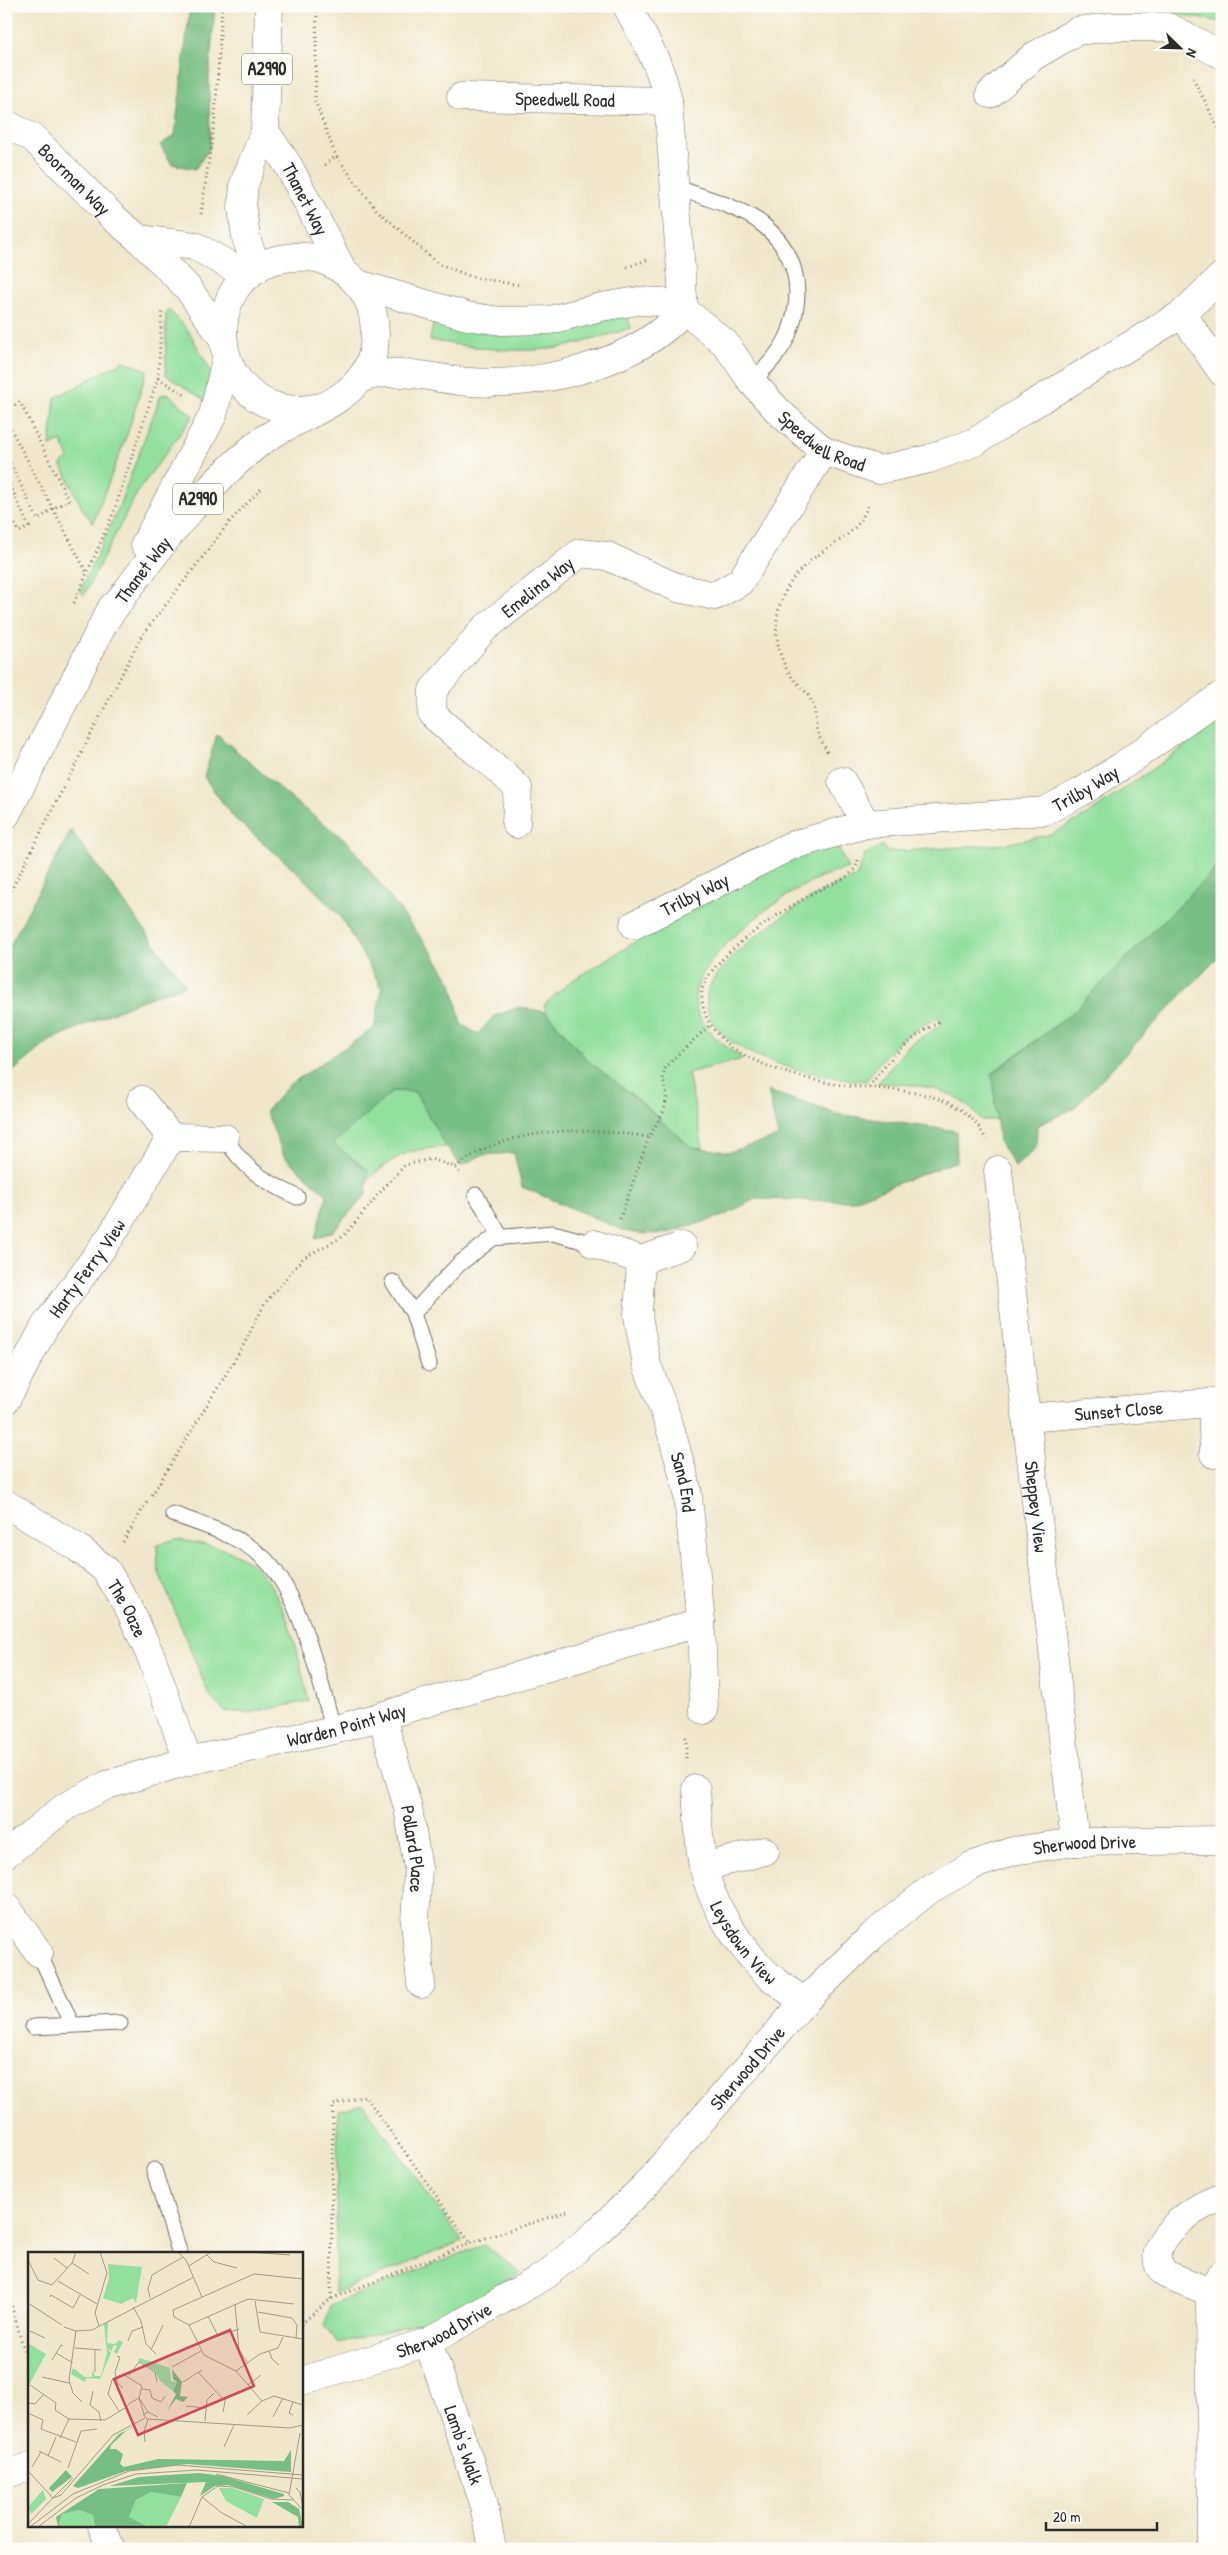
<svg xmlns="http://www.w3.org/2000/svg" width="1228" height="2555" font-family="'Patrick Hand',sans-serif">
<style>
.green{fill:#93e09d;stroke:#5f8664}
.forest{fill:#76be84;stroke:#507458}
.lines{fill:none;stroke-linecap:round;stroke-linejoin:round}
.lane-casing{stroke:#706c63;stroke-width:17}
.street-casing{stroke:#706c63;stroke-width:29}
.primary-casing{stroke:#706c63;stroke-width:29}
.path{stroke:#706c63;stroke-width:3;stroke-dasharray:1 4;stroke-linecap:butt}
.lane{stroke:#fff;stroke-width:15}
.street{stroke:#fff;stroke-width:28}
.primary{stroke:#fff;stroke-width:28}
.labels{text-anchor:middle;stroke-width:4;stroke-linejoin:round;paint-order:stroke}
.shield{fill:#fdfcf7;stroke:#6a6a68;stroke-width:1}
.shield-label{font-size:18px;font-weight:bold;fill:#2b2b2b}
.street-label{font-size:19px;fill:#2b2b2b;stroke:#fdfcf7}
.inset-road{fill:none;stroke:#a19b8b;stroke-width:1}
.view{fill:#d1495b;fill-opacity:0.15;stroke:#d1495b;stroke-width:2.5}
.inset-edge{fill:none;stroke:#2b2b2b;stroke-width:2.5}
</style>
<rect width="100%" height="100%" fill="#fdfcf7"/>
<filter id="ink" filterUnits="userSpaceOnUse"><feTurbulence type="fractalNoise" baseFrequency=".02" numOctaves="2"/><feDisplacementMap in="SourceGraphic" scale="10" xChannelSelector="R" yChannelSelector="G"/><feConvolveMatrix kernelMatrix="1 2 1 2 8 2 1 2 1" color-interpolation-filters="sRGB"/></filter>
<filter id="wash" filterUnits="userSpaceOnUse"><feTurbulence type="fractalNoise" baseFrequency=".0096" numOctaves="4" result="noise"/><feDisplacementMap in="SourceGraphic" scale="20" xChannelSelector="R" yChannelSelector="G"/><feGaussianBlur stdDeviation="1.12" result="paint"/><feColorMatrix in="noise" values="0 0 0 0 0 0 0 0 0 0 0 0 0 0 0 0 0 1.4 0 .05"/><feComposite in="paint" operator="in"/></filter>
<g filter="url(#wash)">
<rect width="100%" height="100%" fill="#efe6cb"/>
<path class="green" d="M1173,6H1222V22L1174,14Z
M169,310L188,330L212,373L206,401L166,375V314Z
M627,313L631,328C611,334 589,341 568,346C523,355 475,348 430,340L434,319C448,323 462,328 475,331C527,341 578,329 627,313Z
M124,361L147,370L128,432L93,523L83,510L61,464L69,458L61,441L50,446L55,398Z
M169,394L193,416L138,491L84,595L80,591L116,514L161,395Z
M1222,720V862L1071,1014L992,1073L997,1120H981C954,1085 919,1085 878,1083L909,1045L941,1025L939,1017C905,1033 887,1050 866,1081C822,1078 699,1057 707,994C712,963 788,911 815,896C828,888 843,883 856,877L865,854L883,845L886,852L1006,844L1052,834L1087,815Z
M833,838L848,868C836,872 823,875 812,881C777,899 681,964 697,1010C704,1032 726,1046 743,1059L688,1073L703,1148L691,1147L637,1099L587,1060L546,1012L544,1005L570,982L697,904Z
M393,1091H414L448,1147C407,1148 397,1155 367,1180L368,1170L332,1144Z
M176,1539C193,1543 212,1545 229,1551C287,1574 295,1648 309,1701L247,1713L224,1711L209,1695L158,1570L157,1545Z
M363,2104L462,2241L335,2293L338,2110Z
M483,2245L520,2272L486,2298L434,2319L338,2343L324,2325L332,2304Z"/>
<path class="forest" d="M190,6H215L209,78L210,148L195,169L172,164L160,145L175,135Z
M217,734L294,801L347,841L432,952L452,983L461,1024L478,1034L494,1016L520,1007L546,1012L587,1060L637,1099L691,1147L729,1152L778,1137L768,1091L837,1114L956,1131L957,1161L851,1201L755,1199L723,1216L668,1233L641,1234L625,1231L522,1187L514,1153L482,1155L461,1166L442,1140L415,1092L393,1091L333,1144L368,1170L366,1195L333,1231L315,1239L327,1195L284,1156L266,1111L289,1085L374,1028L382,988L340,916L296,871L233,817L204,777Z
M71,830L185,985L132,1004L51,1040L6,1077V953Z
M1222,862V953L1074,1108L1037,1126L1036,1148L1015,1167L999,1141L992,1074L1071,1014Z"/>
</g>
<g filter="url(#ink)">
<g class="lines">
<g class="lane-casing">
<path id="lane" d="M674,187C698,195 743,208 762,224C797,252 805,291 789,333C782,352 765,368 752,382
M225,1138C246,1171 263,1180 297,1197
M476,1195L501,1237
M393,1282L413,1313L429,1364
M413,1313L459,1264L493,1238L553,1233L594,1244
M173,1514C202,1525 235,1534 259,1554C300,1586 319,1681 334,1730
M39,1953L72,2025
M33,2027L120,2023
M154,2170L180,2254"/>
</g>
<g class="street-casing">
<g id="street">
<path d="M627,6C645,41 660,61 668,101L684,310"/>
<path d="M990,94L1034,56L1077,31L1111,27H1168L1222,55"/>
<path id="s1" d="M461,97L668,101"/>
<path id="s2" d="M6,124L33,138L115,219L139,239L187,287L222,337"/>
<path d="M139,239L195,246L248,276"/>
<path id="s3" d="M358,284L467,316L501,321L550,320L601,307L638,301L663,302L674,306L684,310L725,343L752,382L779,412L824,451L879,470L929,459L975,442L1022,411L1182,314L1222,276"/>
<path d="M1182,314L1222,372"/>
<path d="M361,378C399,366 432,379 470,382C539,387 638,364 684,310"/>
<path id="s4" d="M842,781L866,824L1045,811L1081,792L1122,766L1222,695"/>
<path id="s5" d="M516,824L518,788C491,761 460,740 432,714L433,690L484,629L580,553L607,556L678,588L715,596L740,582L824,451"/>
<path id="s6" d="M634,925L790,846L866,824"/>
<path d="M141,1100L171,1137L225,1138"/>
<path id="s7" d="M998,1170L1075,1842"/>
<path d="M594,1244L641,1260L682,1246"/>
<path id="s8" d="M641,1260L638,1316L647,1365L669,1424L687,1488L701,1622L704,1710"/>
<path id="s9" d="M6,1400L45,1326L111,1236L171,1137"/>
<path d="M1212,1402L1214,1454"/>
<path id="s10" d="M1027,1418L1222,1402"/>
<path id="s11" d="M6,1504L78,1548L106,1570L130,1610L152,1659L188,1761"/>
<path id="s12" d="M382,1717L408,1808L418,1868L415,1921L421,1984"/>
<path id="s13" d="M696,1789C698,1814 698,1840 703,1865C711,1905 739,1946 767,1974C779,1984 792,1993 804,2002"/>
<path id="s14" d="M6,1854L65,1807L107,1785L188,1761L334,1730L701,1622"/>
<path d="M704,1867L765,1851"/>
<path d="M6,1906L39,1953"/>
<path d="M1210,2292L1165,2274C1136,2246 1197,2203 1222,2198"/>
<path id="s15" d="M428,2342L483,2500L492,2549"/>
<path id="s16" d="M301,2381L428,2342L546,2275L597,2232L645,2186L804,2002L872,1936L929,1890L971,1866L1013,1851L1075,1842L1222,1840"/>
<path d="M6,2474L29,2467"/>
<path d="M102,2526L111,2549"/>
<path d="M1212,2549L1210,2292L1222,2274"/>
</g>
</g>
<g class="primary-casing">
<g id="primary">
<path id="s17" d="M265,131L288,165L342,269"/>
<path d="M257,269L246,238L242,208L244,184L265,131L269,6"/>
<path d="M145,544L213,415L226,359"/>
<path id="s18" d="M104,622C150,559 194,497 254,447C285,421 335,410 360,379C375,361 377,337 373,315C368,290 350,273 328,262C315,256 300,256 286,258C198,269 203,407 298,410C305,410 314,408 321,407"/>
<path d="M6,815L112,607"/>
</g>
</g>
<path class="path" d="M317,6L315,101L336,156L376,209L437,263L472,277L519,285
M1193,78L1222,135
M325,165L336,156
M201,214L215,118L222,6
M627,267L647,260
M158,378L185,395
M6,410L20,402L69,501L53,508L38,520L6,454
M6,420L87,573
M6,476L29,527L19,532L6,507
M74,603L113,514L158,378L162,310
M827,752C824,745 819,738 817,731C815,723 816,713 813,705C809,691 792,681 786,668C765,625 780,581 818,555C842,537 859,533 869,502
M858,860C854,880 830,883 815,892C785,909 710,956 702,990C701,998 703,1008 706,1016C713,1034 731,1048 748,1057C775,1071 805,1079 835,1084C885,1092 962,1084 986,1140
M6,900L141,637L231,520L261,489
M869,1087C890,1057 908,1040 940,1021
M455,1167C466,1160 478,1151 491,1146C546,1126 593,1129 649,1137
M620,1219L649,1137L664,1111L667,1096L663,1079L665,1069L674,1058L710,1025
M152,1495L242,1348L265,1303L303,1258L344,1236L382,1190L405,1165L431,1159L455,1167L461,1175
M123,1542L147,1502
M686,1737V1759
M6,2287L29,2367
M331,2299L333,2105L365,2096L470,2243
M301,2324L331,2299L470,2243L568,2211"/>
<use href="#lane" class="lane"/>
<use href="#street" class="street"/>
<use href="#primary" class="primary"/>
</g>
</g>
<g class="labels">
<g class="shield">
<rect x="242" y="53.5" width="50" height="31" rx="4"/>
<rect x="173" y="483.5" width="50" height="31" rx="4"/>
</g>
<g class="shield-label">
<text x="267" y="75">A2990</text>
<text x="198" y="505">A2990</text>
</g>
<g class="street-label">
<text dy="7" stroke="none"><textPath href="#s1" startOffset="104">Speedwell Road</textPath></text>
<text dy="7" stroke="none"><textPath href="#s2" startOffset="89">Boorman Way</textPath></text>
<text dy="7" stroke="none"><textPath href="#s17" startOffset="79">Thanet Way</textPath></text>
<text dy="7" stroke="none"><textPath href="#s3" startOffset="528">Speedwell Road</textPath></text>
<text dy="7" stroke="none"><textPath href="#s18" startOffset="65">Thanet Way</textPath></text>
<text dy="7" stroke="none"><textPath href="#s5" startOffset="321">Emelina Way</textPath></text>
<text dy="7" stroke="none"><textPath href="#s4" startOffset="275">Trilby Way</textPath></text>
<text dy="7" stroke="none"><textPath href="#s6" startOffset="68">Trilby Way</textPath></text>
<text dy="7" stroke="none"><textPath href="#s9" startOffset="155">Harty Ferry View</textPath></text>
<text dy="7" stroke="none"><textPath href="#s10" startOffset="92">Sunset Close</textPath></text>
<text dy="7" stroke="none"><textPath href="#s8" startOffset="229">Sand End</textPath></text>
<text dy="7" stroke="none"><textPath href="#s7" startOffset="339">Sheppey View</textPath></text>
<text dy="7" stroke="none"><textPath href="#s11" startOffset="164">The Oaze</textPath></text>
<text dy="7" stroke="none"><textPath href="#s14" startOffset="370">Warden Point Way</textPath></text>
<text dy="7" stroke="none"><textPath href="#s16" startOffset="978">Sherwood Drive</textPath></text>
<text dy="7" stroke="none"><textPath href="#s12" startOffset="136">Pollard Place</textPath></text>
<text dy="7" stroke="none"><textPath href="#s13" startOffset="165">Leysdown View</textPath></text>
<text dy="7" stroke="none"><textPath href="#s16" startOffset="558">Sherwood Drive</textPath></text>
<text dy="7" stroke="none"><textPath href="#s16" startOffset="152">Sherwood Drive</textPath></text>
<text dy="7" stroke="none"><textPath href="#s15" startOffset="109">Lamb's Walk</textPath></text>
</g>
</g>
<g transform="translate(28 2252)">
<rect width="275" height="275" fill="#efe6cb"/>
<path d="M80,12L114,15L108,51L105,46L93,52L75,46L81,26ZM80,70L79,91L87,92L91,88L95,90L89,102L86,100L89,93L85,94L84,99L79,96L83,101L72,127L58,126L57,130L43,122L54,126L43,122L45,116L57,125H64V118L67,124H73L79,101L76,72ZM0,91L18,102L0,135ZM112,106L142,116L143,129L149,130L145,139L132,129L127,119L110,109ZM191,236H205L236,247L229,266L198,249ZM15,238L18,247L3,262L0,255ZM123,240L153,245L138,275H116L101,265L108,248ZM51,258L65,263L67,275H35L31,272L34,262Z" fill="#93e09d"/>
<path d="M144,117L154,130L152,144L160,145L155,150L148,147L139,159L148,142L145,139L149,130L145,127ZM113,171L98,179L83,193L82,197H88L95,202L92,212L96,215L130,207L256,209L263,198V220L159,212L98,219L50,236L45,234L91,182ZM38,218L44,225L24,240L21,236ZM171,221L195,224L256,242V244L246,247L200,233L187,234L172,244L178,230L82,234L111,225ZM159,231L153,245L123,240L108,248L101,265L120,275H67L65,263L51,258L34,262L31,272L35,275H30L28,265L71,237ZM244,250H260L271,257L275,275H271L270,265Z" fill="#76be84"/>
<path class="inset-road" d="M150,0L158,8L174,45M219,0L262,3M179,3L186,10L209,16M26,6L39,16M0,8L10,28L24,33L44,11L48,0M44,11L61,22M161,14L183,0M30,29L69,52M22,45L23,43L45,56L52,43M122,46L120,37L124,23L155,5M227,49L232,80L275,87M0,51L34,73M207,52L211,98L219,110M105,55L113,69L118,92L128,102M230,60L264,66L269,73L268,87M180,64L190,84L211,77M161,73L146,65L145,58L226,22L275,27M161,73L220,47L266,52M161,73L176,103L208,119L234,149M71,74L67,61L79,21L72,0M36,75L48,79L64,78L166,25M2,79L17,86M48,79L41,128L45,141L54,150M100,89L104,79L115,75M47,96L73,98M123,98L135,73M241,99L244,107L251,113M28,101L45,111M89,104L92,105L87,120L90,132L95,136M24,108L33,93L35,94M144,115L173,99M208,119L232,102L250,96L255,85M67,120V98M170,120L196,148M101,123L111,110L127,120L129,130M14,125L41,131M155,130L174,118M2,133L28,151L27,158L41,167M220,133L233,123M114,137L122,138L124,146L133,150L137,144M65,139L62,153L71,160L73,169M111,146L120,160M111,146L116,162M265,150L261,161L265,163M0,151L7,152L16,142M158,154L178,156M195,160L198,144M0,161L15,168L13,177L48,190M115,163L120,160L130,165M116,163L119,167L262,176L275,173M219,163L234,149L246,144L275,153M245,165L255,146M41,167L77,168L97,156L102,151L111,146L114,134L95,122L84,128L80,142L91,159M177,169L179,148L186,141M272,181L261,243L275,258M32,186L41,167M117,190L116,179L120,168M196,195L206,173M11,199L33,210M20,204L28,185M4,215L13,200M40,216L53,179L69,177M0,219L25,246M188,222L261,241M268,236L272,240L275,256M174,245L194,261L220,275M25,246L33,243L85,183L117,166M25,246L45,226M0,272L25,246M2,275L45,242L101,219L150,213L275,223M10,275L48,246L75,233L108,222L169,218L275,227M161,275L174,245L190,234L206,235L243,247L265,248"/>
<path class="view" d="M202,78L226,134L110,183L86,127Z"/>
<rect width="275" height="275" class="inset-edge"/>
</g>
<rect width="1228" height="2555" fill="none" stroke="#fdfcf7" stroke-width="25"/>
<g transform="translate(1180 48) rotate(113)" stroke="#fdfcf7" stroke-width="4" paint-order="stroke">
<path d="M0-4L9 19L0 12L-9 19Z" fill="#2b2b2b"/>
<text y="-8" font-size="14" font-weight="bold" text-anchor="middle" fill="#2b2b2b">N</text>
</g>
<path d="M1046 2522v8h111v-8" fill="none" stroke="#2b2b2b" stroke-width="2.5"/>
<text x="1053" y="2522" font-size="15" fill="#2b2b2b" stroke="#fdfcf7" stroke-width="4" paint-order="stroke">20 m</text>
</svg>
